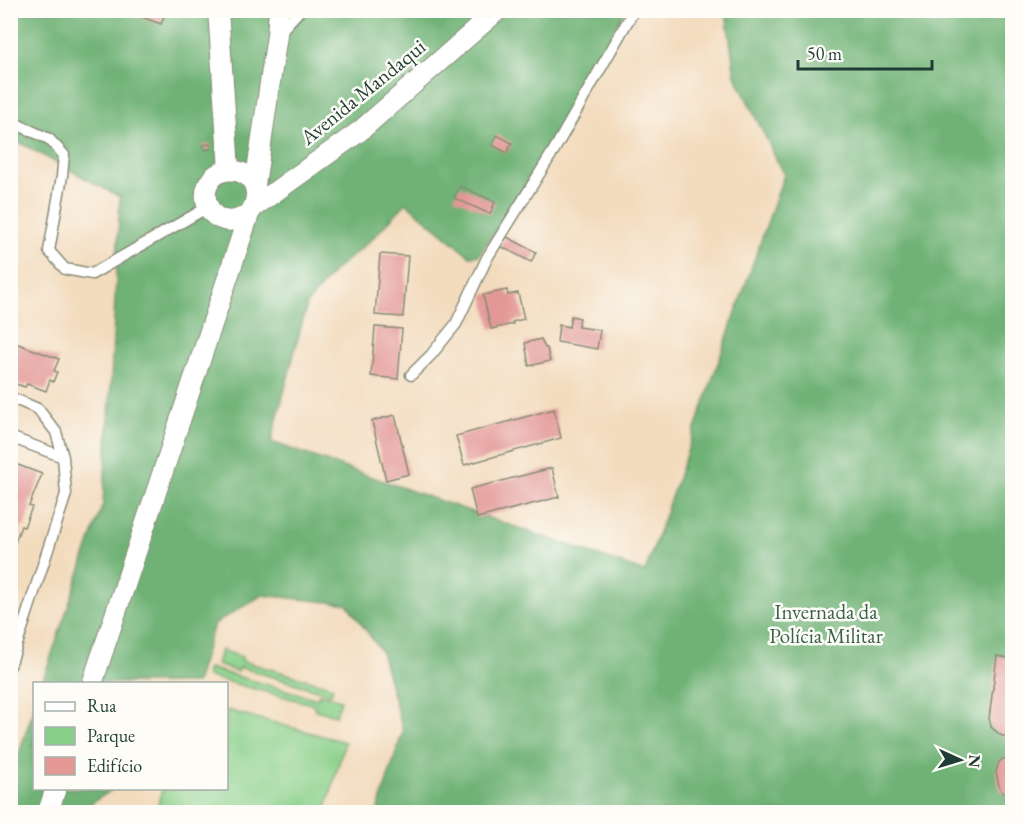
<svg xmlns="http://www.w3.org/2000/svg" width="1023" height="823" font-family="'EB Garamond',serif">
<style>
.green{fill:#8bd08a;stroke:#55865f;stroke-width:1.5}
.forest{fill:#70b276;stroke:#487855;stroke-width:1.5}
.building{fill:#e39896}
.lines{fill:none;stroke-linecap:round;stroke-linejoin:round}
.lane-casing{stroke:#898c78;stroke-width:13}
.street-casing{stroke:#898c78;stroke-width:22}
.lane{stroke:#fff;stroke-width:10}
.street{stroke:#fff;stroke-width:20}
.labels{text-anchor:middle;stroke-width:5;stroke-linejoin:round;paint-order:stroke}
.street-label{font-size:21px;fill:#1f3d34;stroke:#fdfcf7}
.park-label{font-size:21px;fill:#3a624a;stroke:#fdfcf7}
</style>
<rect width="100%" height="100%" fill="#fdfcf7"/>
<filter id="ink" filterUnits="userSpaceOnUse"><feTurbulence type="fractalNoise" baseFrequency=".0167" numOctaves="2"/><feDisplacementMap in="SourceGraphic" scale="12" xChannelSelector="R" yChannelSelector="G"/><feConvolveMatrix kernelMatrix="1 2 1 2 8 2 1 2 1" color-interpolation-filters="sRGB"/></filter>
<filter id="wash" filterUnits="userSpaceOnUse"><feTurbulence type="fractalNoise" baseFrequency=".008" numOctaves="4" result="noise"/><feDisplacementMap in="SourceGraphic" scale="24" xChannelSelector="R" yChannelSelector="G"/><feGaussianBlur stdDeviation="1.35" result="paint"/><feColorMatrix in="noise" values="0 0 0 0 0 0 0 0 0 0 0 0 0 0 0 0 0 1.4 0 .05"/><feComposite in="paint" operator="in"/></filter>
<g filter="url(#wash)">
<rect width="100%" height="100%" fill="#f3dbbd"/>
<path class="green" d="M221,650L242,657V661L333,687L331,694L239,667L238,672L217,665Z
M208,668L317,699L319,694L341,700L336,715L315,710V705L206,676Z
M227,710L345,742L325,812H156L162,789L226,788Z"/>
<path class="forest" d="M10,11H625L532,176L479,255L470,256L406,203L373,238L332,273L307,304L271,442L645,572L784,175L735,75L726,11H1012V812H377L403,731L381,651L347,604L262,595L214,624L196,683H42L103,504L110,402L120,197L11,138Z
M34,707V788L113,789L86,807L89,812H11V778Z"/>
<g id="blocks">
<path class="building" d="M122,10H149L164,16L161,24Z
M497,135L512,143L507,153L492,145Z
M211,144V149L204,150L203,145Z
M460,186L495,202L490,214L454,198Z
M505,236L536,252L531,262L500,246Z
M380,254L408,256L403,317L375,315Z
M507,290L508,295L518,293L524,319L512,322L513,324L491,329L483,295Z
M571,316L580,318L578,327L600,330L597,349L557,342L559,325L569,327Z
M375,327L402,329L398,379L371,376Z
M541,339L545,348H547L550,361L529,366L525,343Z
M10,341L59,359L54,371L57,372L53,382L50,380L46,391L27,384L25,387L10,382Z
M554,409L561,438L464,465L456,436Z
M395,415L409,474L386,480L372,421Z
M10,462L42,474L29,506L32,507L24,527L21,526L11,554Z
M552,468L559,497L477,518L470,489Z
M997,656L1012,659V736H1002L999,734L991,727L989,719Z
M1012,756V796H1011L1002,792L999,786L996,772L999,762L1003,759Z"/>
</g>
</g>
<g filter="url(#ink)">
<use href="#blocks" fill-opacity="0" stroke="#898c78" stroke-width="1.5"/>
<g class="lines">
<g class="lane-casing">
<path id="lane" d="M279,33L300,10
M10,121L49,139L64,155L62,176L49,251L65,269L92,274L208,207
M411,375L431,355L456,324L487,258L554,150L634,10
M10,397L38,409L56,432L63,457L66,494L10,666
M10,437L63,457"/>
</g>
<g class="street-casing">
<path id="street" d="M218,10L229,170
M255,185L277,35L279,10
M255,206L360,131L498,10
M92,684L249,214C259,200 260,179 240,172C234,170 227,170 221,172C190,186 210,239 249,214
M48,812L56,788"/>
</g>
<use href="#lane" class="lane"/>
<use href="#street" class="street"/>
</g>
</g>
<g class="labels">
<g class="street-label">
<text transform="translate(363 92) rotate(-39)" y="7">Avenida Mandaqui</text>
</g>
<g class="park-label">
<text x="826" y="619">Invernada da<tspan x="826" dy="24">Polícia Militar</tspan></text>
</g>
</g>
<rect width="1023" height="823" fill="none" stroke="#fdfcf7" stroke-width="36"/>
<rect x="33" y="682" width="195" height="108" fill="#fdfcf7" stroke="#a4b0a9" stroke-width="1.5"/>
<rect x="45" y="702" width="30" height="9" fill="#ffffff" stroke="#a4b0a9" stroke-width="1.5"/>
<text x="87" y="712" font-size="18" fill="#1f3d34">Rua</text>
<rect x="45" y="727" width="30" height="18" fill="#8bd08a" stroke="#a4b0a9" stroke-width="1.5"/>
<text x="87" y="742" font-size="18" fill="#1f3d34">Parque</text>
<rect x="45" y="757" width="30" height="18" fill="#e39896" stroke="#a4b0a9" stroke-width="1.5"/>
<text x="87" y="772" font-size="18" fill="#1f3d34">Edifício</text>
<g transform="translate(960 760) rotate(94)" stroke="#fdfcf7" stroke-width="4.5" paint-order="stroke">
<path d="M0-4.5L10 22L0 15L-10 22Z" fill="#1f3d34"/>
<text y="-9" font-size="16" font-weight="bold" text-anchor="middle" fill="#1f3d34">N</text>
</g>
<path d="M798 60v9h134v-9" fill="none" stroke="#1f3d34" stroke-width="3"/>
<text x="807" y="60" font-size="18" fill="#1f3d34" stroke="#fdfcf7" stroke-width="4.5" paint-order="stroke">50 m</text>
</svg>
